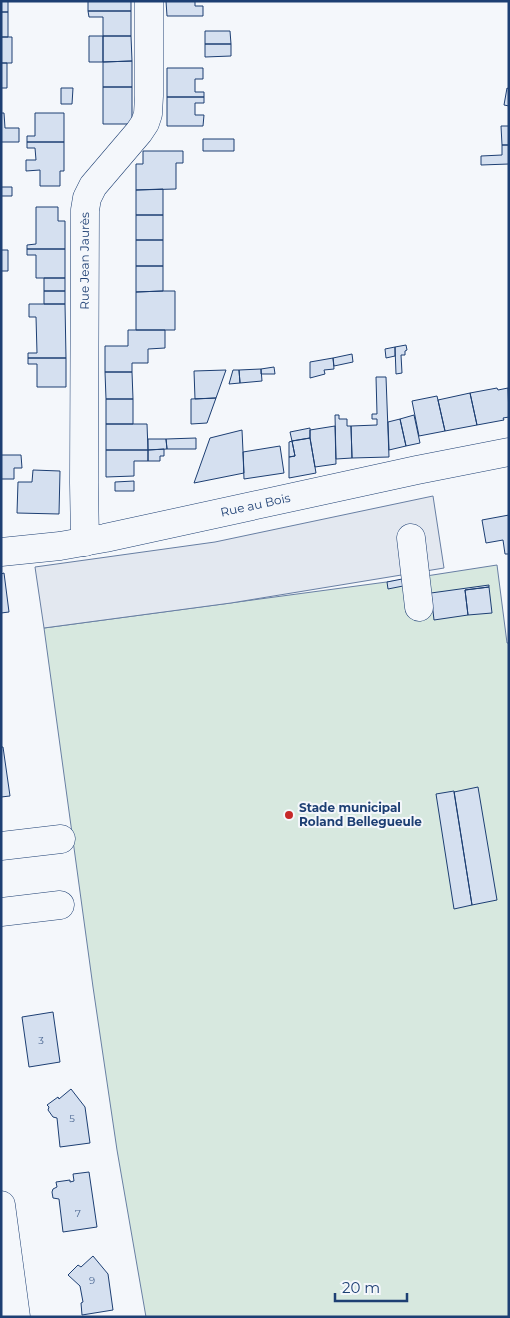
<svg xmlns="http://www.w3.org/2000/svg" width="510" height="1318" font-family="Montserrat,sans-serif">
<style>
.green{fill:#d7e8df;stroke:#687fa3}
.parking{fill:#e3e8f0;stroke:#687fa3}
.building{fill:#d5e0f0;stroke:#1d3f73}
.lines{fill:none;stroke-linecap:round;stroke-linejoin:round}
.minor-casing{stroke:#1d3f73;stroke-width:29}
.major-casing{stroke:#1d3f73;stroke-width:29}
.minor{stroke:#f4f7fb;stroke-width:28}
.major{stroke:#f4f7fb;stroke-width:28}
.poi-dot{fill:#c62828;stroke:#f4f7fb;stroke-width:2}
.labels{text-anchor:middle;stroke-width:4;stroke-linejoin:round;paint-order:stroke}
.number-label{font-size:10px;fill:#4b6792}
.street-label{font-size:12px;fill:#1d3f73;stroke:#f4f7fb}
.poi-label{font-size:12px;font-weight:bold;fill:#1d3f73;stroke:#f4f7fb;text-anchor:start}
</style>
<rect width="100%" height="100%" fill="#f4f7fb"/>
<path class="green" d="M497,565L507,643H509V1317H146L117,1150L93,987L44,628L394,581Z"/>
<path class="parking" d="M433,496L444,568L231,603L44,628L35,567L215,542Z"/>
<path class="building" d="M1,1H8V12H1Z
M88,1H131V11H88Z
M166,1H195V6H203V16H167Z
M88,11H131V36H103V17H89Z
M1,12H8V37H1Z
M205,31H230L231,44H205Z
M89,36H103V62H89Z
M103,36H131L132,61L103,62Z
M1,37H12V63H1Z
M205,44H231V56L205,57Z
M132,61V87H103V62Z
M1,63H7V88H1Z
M167,68H203V79H195V92H204V97H167Z
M103,87H132V124H103Z
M61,88H73L72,104H61Z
M507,88L509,89V106L504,105Z
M167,97H204V103H195V115H204L203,126H167Z
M1,113H4L5,128H19V142H1Z
M35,113H64V142H27V136H35Z
M501,126H509V145H502Z
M203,139H234V151H203Z
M27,142H64V171H60V186H40V170L26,171V160H36L35,148H27Z
M502,145H509V164L481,165V156L502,155Z
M143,151H183V163H176V189L136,190V164H143Z
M1,187H12V196H1Z
M163,189V215H136V190Z
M36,207H58V221H65V249H27V245L36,244Z
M136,215H163V240H136Z
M136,240H163V266H136Z
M27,249H65V278H36V255H27Z
M1,250H8V271H1Z
M136,266H163V291L136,292Z
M44,278H65V291H44Z
M44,291H65V304H44Z
M163,291H175V330H136V292Z
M29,304H65L66,358H28V353H37L36,317H29Z
M128,330H165V348L148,349V363H132V372H105V346H128Z
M406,345L407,350L405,351V355H401L402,373L396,374L395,347Z
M395,347V356L386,358L385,349Z
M352,354L353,362L334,366L333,358Z
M28,358H66V387H37V364H28Z
M333,358L334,369L324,370L325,374L310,378V362Z
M274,367L275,374H261V369Z
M261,369L262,381L240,383L239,370Z
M226,370L216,398L195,399L194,371Z
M233,370H239L240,383L229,384Z
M105,372H132L133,399H106Z
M376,377H386L389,457L352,458L351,426L377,425V419H372V414H377Z
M497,388L498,390L508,388L509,417L503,418L504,420L477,425L470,393Z
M470,393L477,425L445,431L438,400Z
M437,396L445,431L419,436L412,401Z
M216,398L207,423L191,424V399Z
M106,399H133V424H106Z
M335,415H339V419H347V426H351L352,458L336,459Z
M414,415L420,443L406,446L400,419Z
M400,419L406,446L389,450L388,422Z
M106,424H147L148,450H106Z
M335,426L336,464L315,467L310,438V430Z
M310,428V438L292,441L290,432Z
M242,430L244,473L194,483L210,438Z
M196,438V449H167L166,439Z
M310,438L316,473L289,478V457L295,456L292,441Z
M148,439H166L167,449L148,450Z
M292,441L295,456L289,457V442Z
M280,446L284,473L244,479L243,452Z
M164,449V456H160V461H148V450Z
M106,450H148V461H134V476L106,477Z
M1,455H21L22,468H14V479H1Z
M33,470L60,471L59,514L17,513L18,482H32Z
M134,481V491H115V482Z
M509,515V554H505L503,540L486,543L482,520Z
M4,573L9,612L1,613V574Z
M402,579L403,586L388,589L387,582Z
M489,585V587L465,590L468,615L434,620L431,593Z
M489,587L492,613L468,615L465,590Z
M1,747H3L10,796L1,797Z
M478,787L497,900L472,905L454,792Z
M454,791L472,905L454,909L436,794Z
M53,1012L60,1062L29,1067L22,1017Z
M71,1089L85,1107L90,1143L60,1147L57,1118L53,1117L48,1110L49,1107L47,1105L58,1097L59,1099Z
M89,1172L97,1227L63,1232L59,1199L53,1198L52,1192L53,1189L57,1187L56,1182L70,1180V1182L74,1181L73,1174Z
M93,1256L108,1274L113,1310L82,1315L81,1303L83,1302L80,1286L68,1275L78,1265L81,1267Z"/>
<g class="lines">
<g class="minor-casing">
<g id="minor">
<path d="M411,538L419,607"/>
<path id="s1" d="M85,542L84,483L85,210L87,198L93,186L139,132L145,123L148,114L149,96V1"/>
<path d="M1,846L61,839"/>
<path d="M1,912L60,905"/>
<path d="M1,1205L16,1317"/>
</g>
</g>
<g class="major-casing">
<g id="major">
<path id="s2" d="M1,552L60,546L105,538L417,470L509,452"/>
</g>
</g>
<use href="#minor" class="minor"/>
<use href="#major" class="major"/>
</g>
<circle class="poi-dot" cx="289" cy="815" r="5"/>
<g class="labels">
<g class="number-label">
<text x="41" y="1044">3</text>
<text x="72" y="1122">5</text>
<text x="78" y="1217">7</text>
<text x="92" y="1284">9</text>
</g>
<g class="street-label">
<text dy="4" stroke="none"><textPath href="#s1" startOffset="281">Rue Jean Jaurès</textPath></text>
<text dy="4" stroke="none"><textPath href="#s2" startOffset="259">Rue au Bois</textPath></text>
</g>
<g class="poi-label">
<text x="299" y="812">Stade municipal<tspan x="299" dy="14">Roland Bellegueule</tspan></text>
</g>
</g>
<rect width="510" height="1318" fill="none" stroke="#1d3f73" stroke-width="5"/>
<path d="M335 1293v8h72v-8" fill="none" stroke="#1d3f73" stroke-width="2.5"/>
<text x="342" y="1293" font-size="15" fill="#1d3f73" stroke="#f4f7fb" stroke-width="4" paint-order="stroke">20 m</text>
</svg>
